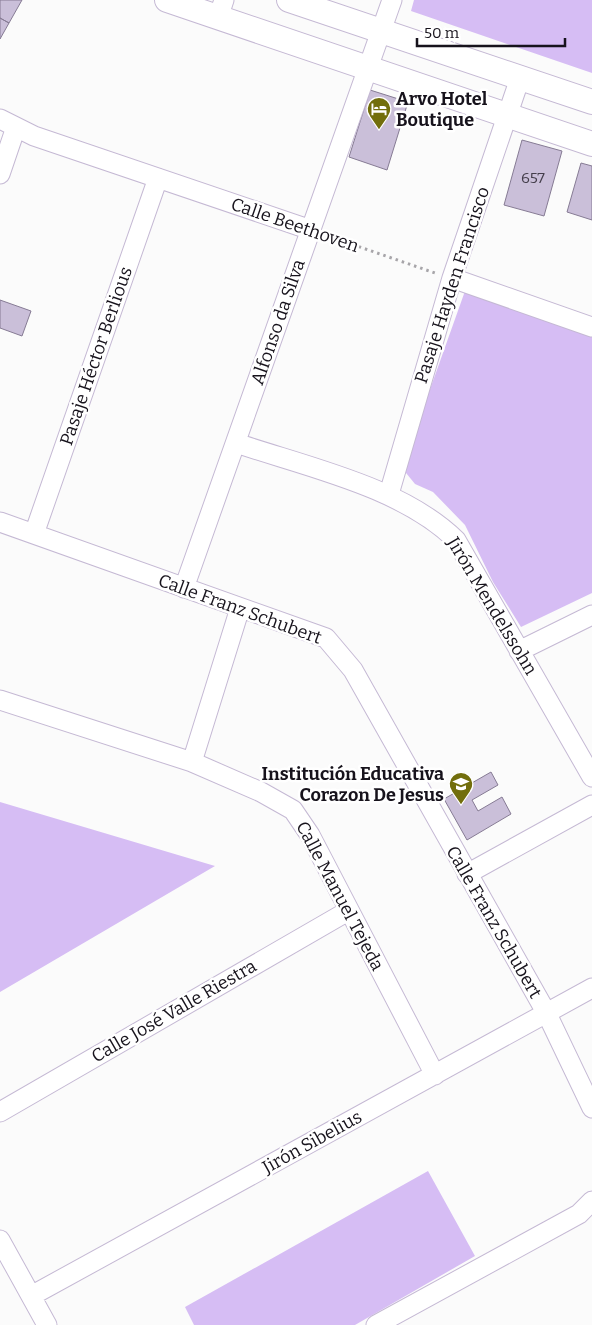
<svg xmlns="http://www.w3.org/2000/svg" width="592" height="1325" font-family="Bitter,serif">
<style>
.green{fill:#d6bdf4}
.building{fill:#cabfd9;stroke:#867b94}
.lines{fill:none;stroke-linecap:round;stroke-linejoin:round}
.minor-casing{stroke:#c5b9d4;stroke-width:21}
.tertiary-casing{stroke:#c5b9d4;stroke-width:26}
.path{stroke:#a7a5a9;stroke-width:3;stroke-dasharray:2.5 4;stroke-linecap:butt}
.minor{stroke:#fff;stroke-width:19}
.tertiary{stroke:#fff;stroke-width:24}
.labels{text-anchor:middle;stroke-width:5;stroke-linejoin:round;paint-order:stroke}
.number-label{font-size:15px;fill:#443e4b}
.poi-label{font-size:18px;font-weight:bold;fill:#17131c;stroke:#fff;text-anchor:start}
.street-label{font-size:18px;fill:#17131c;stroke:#fff}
</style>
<rect width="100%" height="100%" fill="#fbfbfb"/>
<path class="green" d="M414,0H592V73L411,11Z
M465,291L592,335V593L521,627L493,582L465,525L433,492L415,484L402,468Z
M0,802L215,866L0,992Z
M428,1171L475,1256L355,1325H194L185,1307Z"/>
<path class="building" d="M0,0H22L9,23L0,18Z
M0,18L9,23L0,39Z
M370,90L408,102L387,170L349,157Z
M522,140L562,151L544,216L504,205Z
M581,163L592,166V220L567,212Z
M0,300L31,311L22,336L0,328Z
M491,772L498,785L472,800L478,811L502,797L511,814L467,840L444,799Z"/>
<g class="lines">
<g class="minor-casing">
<path id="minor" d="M218,18L224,0
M0,119L34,136L311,230
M0,174L16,127
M452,278L592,327
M236,443C307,467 402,487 456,540L592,777
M389,494L452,278L520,78
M0,522L326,638L353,670L547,1014L592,1108
M34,534L158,178
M184,588L392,0
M519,651L592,615
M0,700L192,762L261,792L293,810L310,835L435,1075
M192,762L240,608
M467,874L592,805
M0,1112L348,911
M0,1240L47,1325
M31,1296L592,988
M376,1325L579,1214L592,1201"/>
</g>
<g class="tertiary-casing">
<path id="tertiary" d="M167,0L592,144
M289,0L592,102"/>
</g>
<path class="path" d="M328,236L435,273"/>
<use href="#minor" class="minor"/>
<use href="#tertiary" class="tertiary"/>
</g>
<defs>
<g id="hotel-pin" transform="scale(1.25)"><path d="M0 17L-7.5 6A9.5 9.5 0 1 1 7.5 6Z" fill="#726e0c" stroke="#fff"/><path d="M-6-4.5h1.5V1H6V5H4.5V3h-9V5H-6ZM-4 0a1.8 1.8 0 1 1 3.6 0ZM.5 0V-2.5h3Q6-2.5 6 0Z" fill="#fff"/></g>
<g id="school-pin" transform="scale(1.25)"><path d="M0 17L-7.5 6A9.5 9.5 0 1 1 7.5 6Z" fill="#726e0c" stroke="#fff"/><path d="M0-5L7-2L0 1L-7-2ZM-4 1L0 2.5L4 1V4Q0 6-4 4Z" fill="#fff"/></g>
</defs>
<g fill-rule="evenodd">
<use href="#hotel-pin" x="379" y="109"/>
<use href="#school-pin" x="461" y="784"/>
</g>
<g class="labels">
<g class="number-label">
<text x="533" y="183">657</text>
</g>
<g class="poi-label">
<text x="396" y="105">Arvo Hotel<tspan x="396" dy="21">Boutique</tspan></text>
<text x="444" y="780" text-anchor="end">Institución Educativa<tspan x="444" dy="21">Corazon De Jesus</tspan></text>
</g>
<g class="street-label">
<text transform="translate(295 225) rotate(19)" y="6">Calle Beethoven</text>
<text transform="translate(452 285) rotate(-72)" y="6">Pasaje Hayden Francisco</text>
<text transform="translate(278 322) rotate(-71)" y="6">Alfonso da Silva</text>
<text transform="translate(96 356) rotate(-71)" y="6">Pasaje Héctor Berlious</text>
<text transform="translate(492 606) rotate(59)" y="6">Jirón Mendelssohn</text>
<text transform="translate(240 609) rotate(20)" y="6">Calle Franz Schubert</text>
<text transform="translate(340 896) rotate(62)" y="6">Calle Manuel Tejeda</text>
<text transform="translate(494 922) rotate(60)" y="6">Calle Franz Schubert</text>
<text transform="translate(174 1011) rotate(-30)" y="6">Calle José Valle Riestra</text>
<text transform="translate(312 1142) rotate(-29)" y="6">Jirón Sibelius</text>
</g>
</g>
<path d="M417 38v8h148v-8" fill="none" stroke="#17131c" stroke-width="2.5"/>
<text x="424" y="38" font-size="15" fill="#17131c" stroke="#ffffff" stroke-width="4" paint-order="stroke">50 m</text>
</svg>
